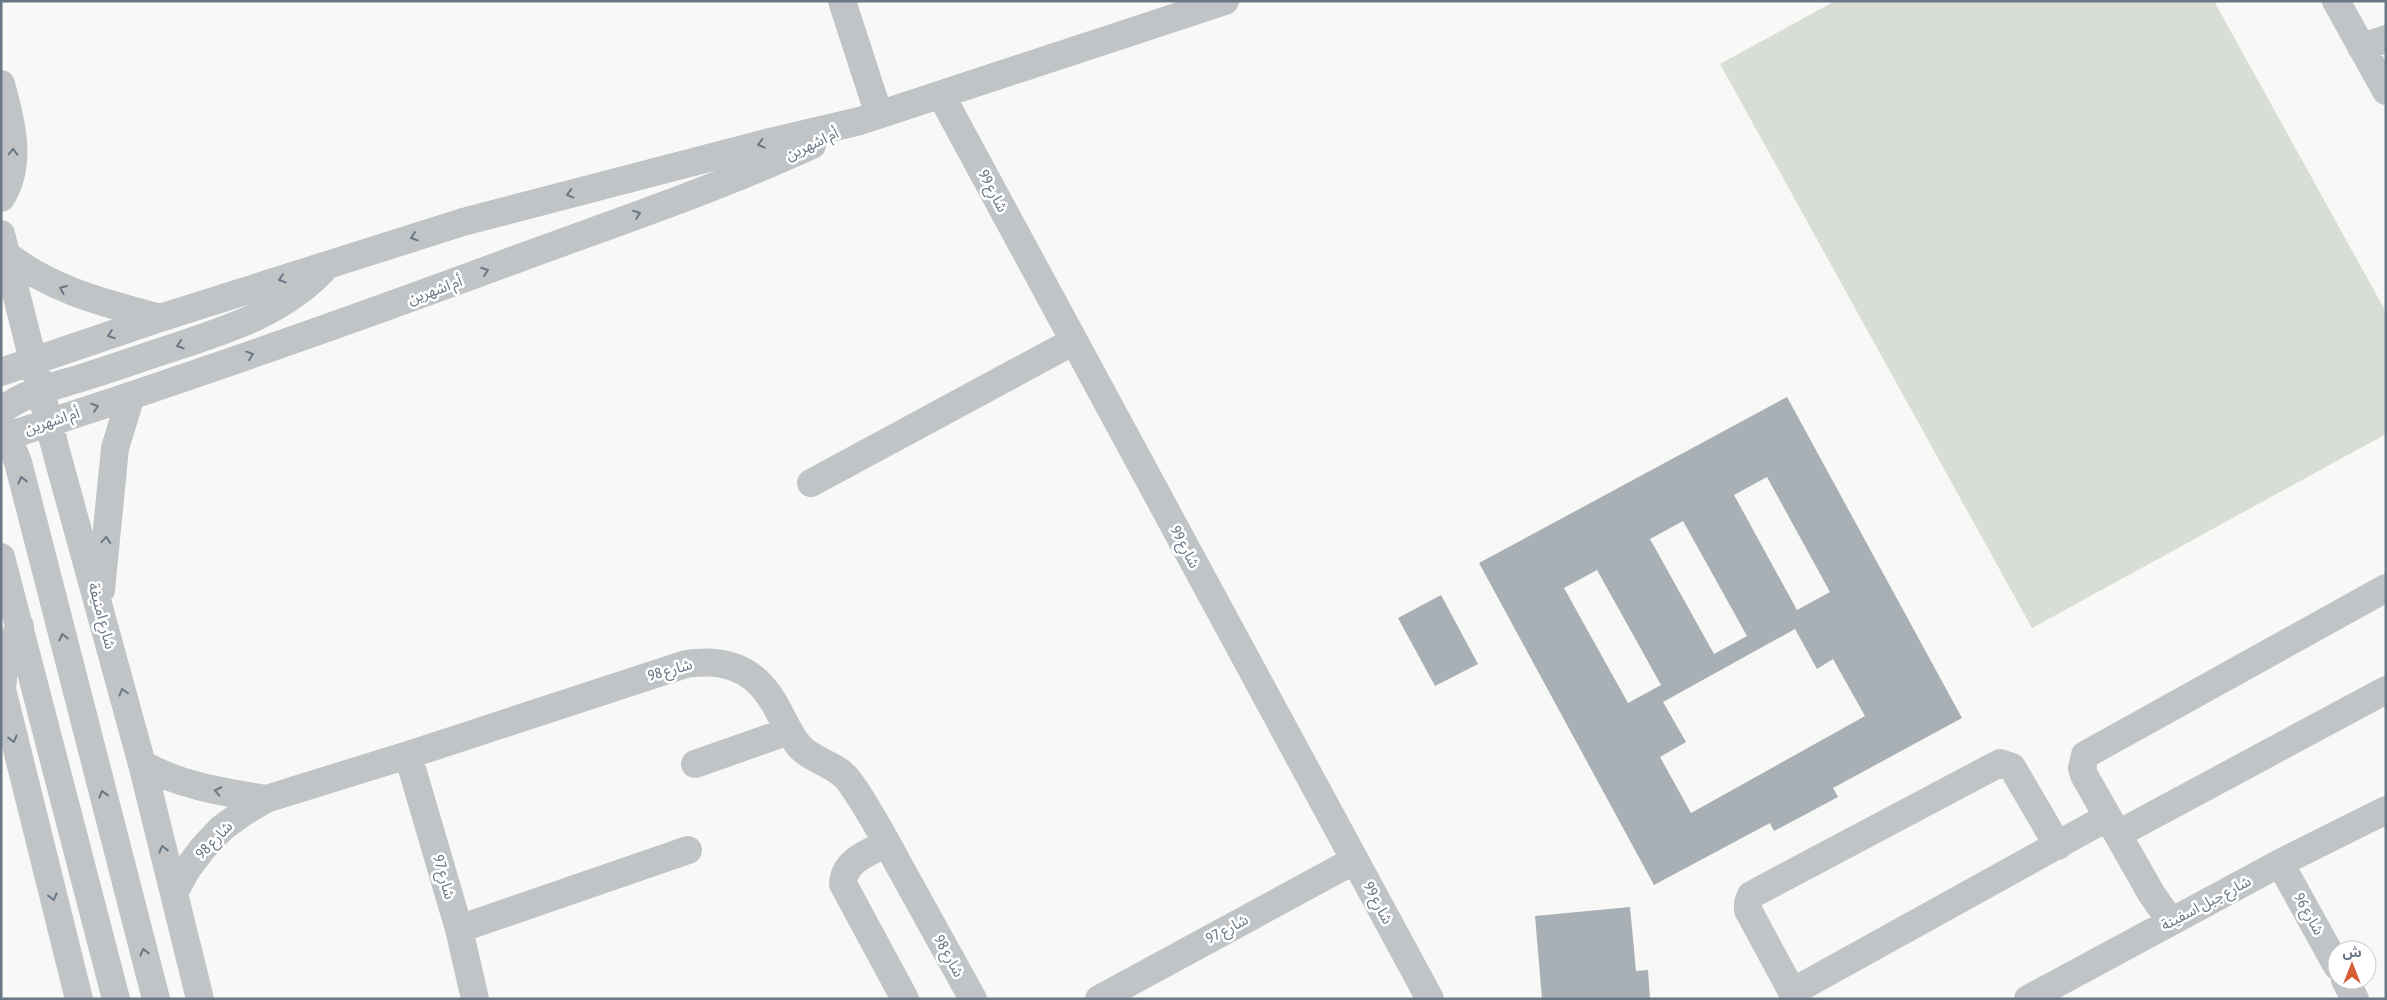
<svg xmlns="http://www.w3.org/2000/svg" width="2387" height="1000" font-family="'Asap Condensed','Noto Sans Arabic',sans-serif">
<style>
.green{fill:#d8ddd6}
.building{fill:#a8afb5;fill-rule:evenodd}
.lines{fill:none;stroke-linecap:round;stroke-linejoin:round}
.minor{stroke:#c0c4c7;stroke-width:28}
.oneway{stroke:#6a7885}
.labels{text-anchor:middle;stroke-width:5;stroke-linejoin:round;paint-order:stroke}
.street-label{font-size:15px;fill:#6a7885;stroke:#fff}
</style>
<rect width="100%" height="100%" fill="#f8f8f6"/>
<path class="green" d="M1835,1H2214L2386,312V434L2032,628L1720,64Z"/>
<path class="building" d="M1787,397L1962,718L1833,788L1838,797L1774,831L1770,823L1654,885L1479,563ZM1767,477L1830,592L1797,610L1734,495ZM1683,521L1747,636L1714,654L1650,539ZM1597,570L1661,685L1628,703L1564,588ZM1795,629L1817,669L1833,659L1865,716L1691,813L1660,757L1686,742L1663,702Z
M1441,595L1478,664L1435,686L1398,618Z
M1630,907L1636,971L1648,970L1650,999H1542L1535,916Z"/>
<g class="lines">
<path class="minor" d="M842,1L879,115
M2336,1L2386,91
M2361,47L2386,39
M1,84C11,120 23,164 1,198
M941,95L1430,999
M1,234L56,451L142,764L200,999
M7,255C53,291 105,303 160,318
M1,372L160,318L463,222L766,143L860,121L1225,1
M1,411C25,392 52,387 81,378C113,368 144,357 175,347C229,329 281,313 322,271
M1,422L18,462L156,999
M1,438C178,382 352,320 525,256C621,221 718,188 812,145
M811,483L1074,341
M1,557L116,999
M101,590L115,448L131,396
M20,626L5,657L2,689L79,999
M408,755L459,929L475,999
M142,764C181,786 223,792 266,799
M695,764L789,731
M2118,834L2386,690
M887,843C869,853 844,860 843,884L905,999
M2280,863L2337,966
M174,893L187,869L203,848L222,828L244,812L266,799L408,755L686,664C720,659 749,666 769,695C781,712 787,732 800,747C814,762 837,764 849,781C869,808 885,840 901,869C925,912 949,956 973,999
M2171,922L2151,893L2084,775L2082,768L2085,755L2386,588
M459,929L688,850
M2345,980L2355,999
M1792,992L2108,817
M1099,999L1355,860
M1796,999L1748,910V903L1751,895L2000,763L2012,767L2058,846
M2028,999L2280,863L2386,810"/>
</g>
<defs><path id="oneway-chevron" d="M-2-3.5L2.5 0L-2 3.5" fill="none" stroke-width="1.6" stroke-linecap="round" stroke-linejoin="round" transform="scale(1.25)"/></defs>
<g class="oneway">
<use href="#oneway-chevron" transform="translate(761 144) rotate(166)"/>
<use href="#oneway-chevron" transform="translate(13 152) rotate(-89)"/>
<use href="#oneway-chevron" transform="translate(570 194) rotate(165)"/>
<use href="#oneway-chevron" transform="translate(637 214) rotate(-20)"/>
<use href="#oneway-chevron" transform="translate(414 237) rotate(162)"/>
<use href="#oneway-chevron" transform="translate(485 271) rotate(-20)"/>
<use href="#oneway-chevron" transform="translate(282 279) rotate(162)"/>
<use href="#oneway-chevron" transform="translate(63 289) rotate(-157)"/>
<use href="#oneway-chevron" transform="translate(111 335) rotate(160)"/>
<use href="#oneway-chevron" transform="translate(180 345) rotate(162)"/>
<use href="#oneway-chevron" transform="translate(250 355) rotate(-19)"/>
<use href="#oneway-chevron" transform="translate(95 407) rotate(-18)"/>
<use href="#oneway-chevron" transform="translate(22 480) rotate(-104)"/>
<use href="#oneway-chevron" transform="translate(106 540) rotate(-85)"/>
<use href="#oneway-chevron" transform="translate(63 637) rotate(-104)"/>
<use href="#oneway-chevron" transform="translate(123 692) rotate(-105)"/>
<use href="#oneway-chevron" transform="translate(13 739) rotate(76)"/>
<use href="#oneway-chevron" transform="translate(218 791) rotate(-168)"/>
<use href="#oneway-chevron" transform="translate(103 794) rotate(-104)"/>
<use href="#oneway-chevron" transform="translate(163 849) rotate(-104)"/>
<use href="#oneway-chevron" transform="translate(53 897) rotate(76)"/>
<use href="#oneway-chevron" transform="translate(144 952) rotate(-104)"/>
</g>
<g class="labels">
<g class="street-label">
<text transform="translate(812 144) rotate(-25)" y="5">أم اشهرين</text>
<text transform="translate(993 191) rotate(62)" y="5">شارع 99</text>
<text transform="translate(435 290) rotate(-20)" y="5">أم اشهرين</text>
<text transform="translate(52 421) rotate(-18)" y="5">أم اشهرين</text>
<text transform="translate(1185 547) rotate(62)" y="5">شارع 99</text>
<text transform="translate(102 616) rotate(75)" y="5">شارع امنيفة</text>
<text transform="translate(670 670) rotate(-16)" y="5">شارع 98</text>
<text transform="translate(214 840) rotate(-46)" y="5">شارع 98</text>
<text transform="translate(444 877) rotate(74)" y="5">شارع 97</text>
<text transform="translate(1378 903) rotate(62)" y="5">شارع 99</text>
<text transform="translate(2206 903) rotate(-28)" y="5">شارع جبل اسفينة</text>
<text transform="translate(2309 914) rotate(61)" y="5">شارع 96</text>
<text transform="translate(1227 929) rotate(-28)" y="5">شارع 97</text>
<text transform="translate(949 956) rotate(61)" y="5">شارع 98</text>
</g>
</g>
<rect width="2387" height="1000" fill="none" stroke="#6a7885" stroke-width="5"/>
<g transform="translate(2352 965)"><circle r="24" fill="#ffffff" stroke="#c3c9ce"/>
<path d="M0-4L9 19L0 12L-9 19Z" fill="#d66139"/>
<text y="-8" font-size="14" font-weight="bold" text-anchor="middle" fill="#6a7885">ش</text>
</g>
</svg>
